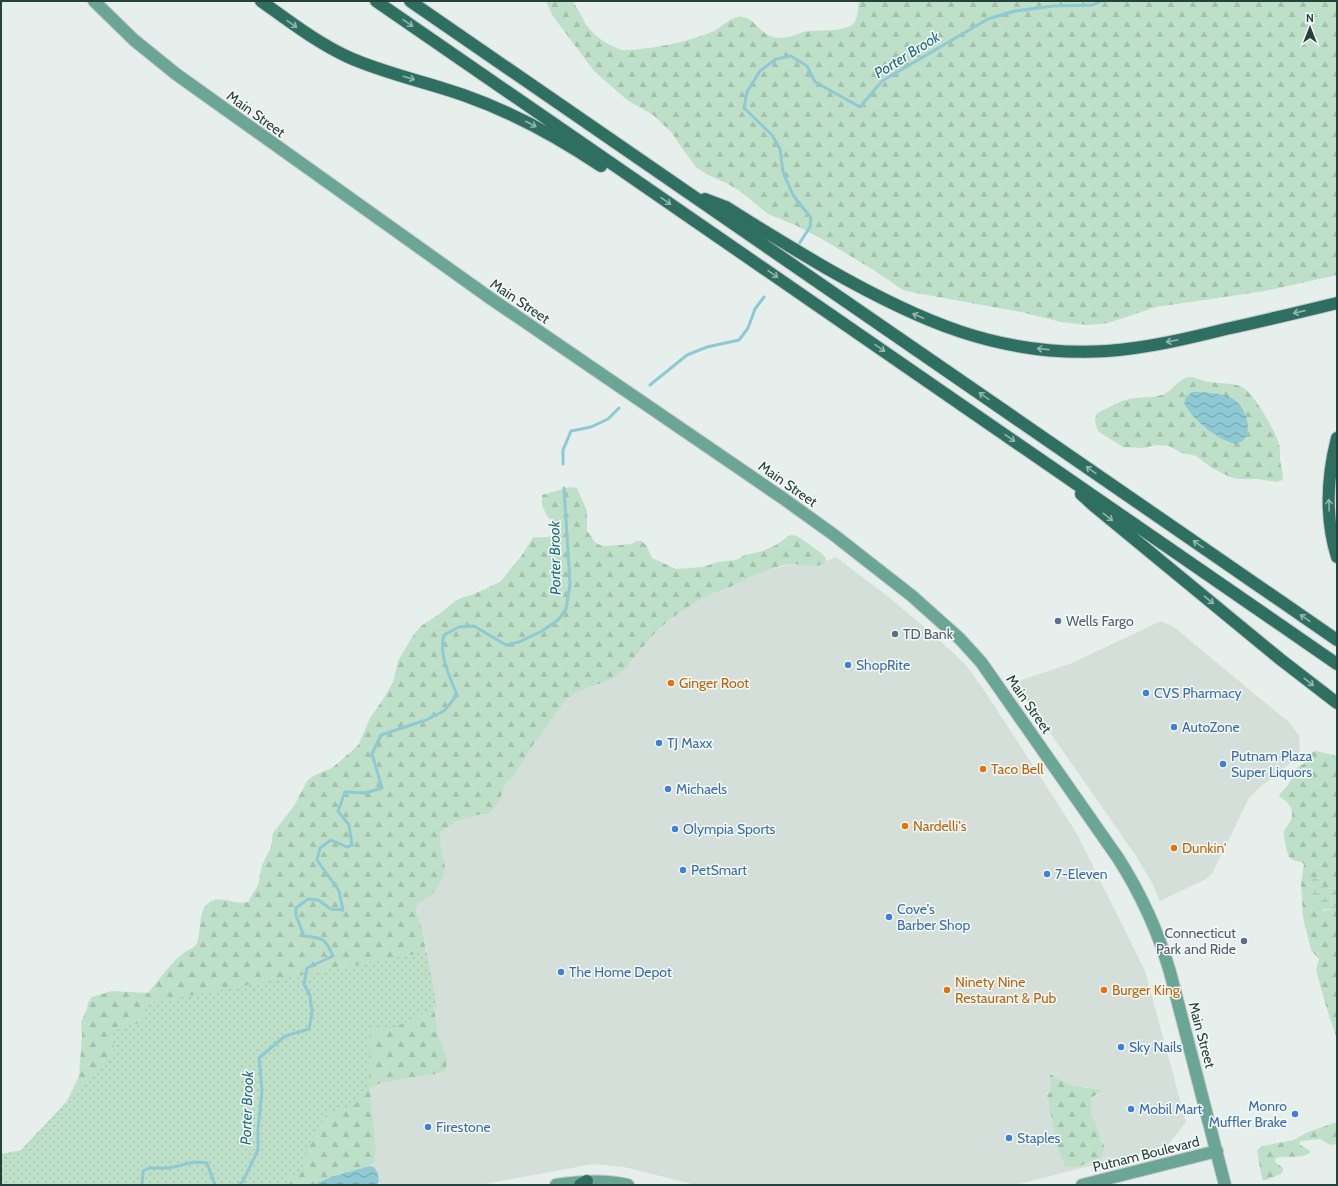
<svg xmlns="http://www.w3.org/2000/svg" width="1338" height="1186" font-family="Cabin,sans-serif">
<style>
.built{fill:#d4dfda;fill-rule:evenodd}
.forest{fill:url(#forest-firs);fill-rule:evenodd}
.wetland{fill:url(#wetland-marsh)}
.park{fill:url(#park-dots)}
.water{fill:url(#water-waves)}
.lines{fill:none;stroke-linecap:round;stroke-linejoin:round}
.stream{stroke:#8ec9d4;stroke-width:3}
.major-casing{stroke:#c2cac8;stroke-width:14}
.highway-casing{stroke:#c2cac8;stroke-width:14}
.major{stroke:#6aa596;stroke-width:12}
.highway{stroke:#2f6f62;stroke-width:12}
.oneway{stroke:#93b5ae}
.service-dot{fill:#5c6f8a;stroke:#f7fbf9;stroke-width:1.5}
.shop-dot{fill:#3f7fe0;stroke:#f7fbf9;stroke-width:1.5}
.food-dot{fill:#e8710a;stroke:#f7fbf9;stroke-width:1.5}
.labels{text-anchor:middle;stroke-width:3;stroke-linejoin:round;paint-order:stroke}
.street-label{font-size:14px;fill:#24423a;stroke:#f7fbf9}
.service-label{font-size:14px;fill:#4e5e75;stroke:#f7fbf9;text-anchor:start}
.shop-label{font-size:14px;fill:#366cbe;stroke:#f7fbf9;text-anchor:start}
.food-label{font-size:14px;fill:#c56008;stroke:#f7fbf9;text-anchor:start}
.water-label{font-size:15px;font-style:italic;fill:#1c6f80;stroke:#f7fbf9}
</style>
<defs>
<pattern id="forest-firs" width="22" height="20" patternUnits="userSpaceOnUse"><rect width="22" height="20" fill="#bfe0c8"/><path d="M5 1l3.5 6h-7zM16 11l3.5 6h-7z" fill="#a4c1ad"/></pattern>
<pattern id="wetland-marsh" width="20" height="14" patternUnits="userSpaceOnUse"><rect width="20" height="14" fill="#bfe0c8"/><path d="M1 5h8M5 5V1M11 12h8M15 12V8" fill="none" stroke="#a4c1ad"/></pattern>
<pattern id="park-dots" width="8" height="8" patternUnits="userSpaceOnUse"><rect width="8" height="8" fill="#bfe0c8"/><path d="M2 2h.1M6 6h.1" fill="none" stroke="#a4c1ad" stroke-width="1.8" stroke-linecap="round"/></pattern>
<pattern id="water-waves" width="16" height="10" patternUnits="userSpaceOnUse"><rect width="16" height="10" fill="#8ec9d4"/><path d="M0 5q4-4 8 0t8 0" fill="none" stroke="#74a5ad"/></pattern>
</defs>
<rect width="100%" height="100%" fill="#e6efeb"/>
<path class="built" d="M836,557L886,595L933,634L966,665L986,693L1076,832L1145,971L1186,1122L1168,1145L1133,1155L1015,1185H696L624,1167L593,1164L479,1185H380L378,1173L374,1167L370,1166L375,1162L376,1148L370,1089L375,1085L382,1083L441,1073L447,1058L438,1035L434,1007L437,1005L423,931L416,911L418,904L434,893L441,847L440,832L457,821L470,818L476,815L489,814L498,804L506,784L515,774L533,745L566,700L571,695L583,689L599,685L633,661L649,639L659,629L686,608L709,595L728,588L764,571L792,564L812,566L825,564L826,561ZM1053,1075L1066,1084L1078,1086L1100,1089L1102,1092L1100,1094L1090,1098L1092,1106L1091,1116L1096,1123L1101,1141L1104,1145L1105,1148L1102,1157L1078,1167H1065L1057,1146L1047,1093L1051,1090Z
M1161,621L1175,628L1290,723L1299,736L1300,749L1295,757L1282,772L1262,785L1249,798L1213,872L1206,879L1160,901L1151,881L1136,856L1015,682L1072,663Z"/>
<path class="forest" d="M546,1H572C579,9 582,18 587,26C595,37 609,46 622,50C649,50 689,42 714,31C721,27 729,19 737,17C753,14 759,34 773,37C786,41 796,33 808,31C820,30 844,32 853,24C859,19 857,8 859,1H1337V275L1265,291L1156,307L1108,323L1088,325L1061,322L1021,312L916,293L903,290L872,269L822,239L795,225L768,214L740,191L728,184L708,175L696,167L679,144L672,133L653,115L627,100L594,71L552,15Z
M1189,377C1196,377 1202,381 1209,382C1220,384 1236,382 1245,389C1257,399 1274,429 1279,444C1281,451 1279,458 1281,465C1282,471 1283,474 1283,480L1277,482L1258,479H1237L1230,477L1212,468L1196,456L1182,453L1169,446L1156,445L1143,448L1123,447L1099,432L1096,426L1095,419L1097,413C1108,408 1117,402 1129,399C1140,396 1157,399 1166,393C1175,388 1177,380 1189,377ZM1199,392L1234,399L1239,404L1243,410L1230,442L1218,436L1207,428Z
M570,487L577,488L587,511V531L596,543L602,546L620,545L631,544L637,541H641L646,545L652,558L676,569L703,567L717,562L736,560L745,555L763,551L776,545L790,535C792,535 794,535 796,536C800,537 823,554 825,557C833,571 797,564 793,564C788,564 782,565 778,567C761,571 746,580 730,587C723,590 715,592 708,596C690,605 673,616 658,630C643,644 634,663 617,675C601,687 581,686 566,700L533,745L515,774L506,784L498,804L489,814L476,815L470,818L457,821L440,832L441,847L445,867L444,874L434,893L418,904L416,911L423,931L438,1035L447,1058L446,1069L441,1073L382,1083L375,1085L370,1089L376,1148L375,1162L370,1166L331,1177L313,1185H1V1165L10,1162L67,1101L79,1076L82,1035L81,1022L87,1009L88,1003L92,997L112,991L148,993C160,979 170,963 185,952C190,948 194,949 197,943C202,930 197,907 212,901C222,896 235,905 248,902L258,885L262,865L271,847L273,833L294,806L307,781L313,776L332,768L354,749L359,744L370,718L382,701L393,682L398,661L412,637L421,626L438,615L455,601L461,598L474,594L500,582L522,555L533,537C540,537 546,538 553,536L552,522L546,514L542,505V495Z
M1316,751L1334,755L1337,758V888C1326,889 1324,890 1319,880L1323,911L1337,908V1039L1326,1006L1316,970L1319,959L1311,950L1303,917L1301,883L1304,865L1302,862C1298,861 1294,861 1290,858C1287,855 1283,835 1284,831C1286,827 1289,824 1291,820C1295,810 1288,801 1280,797L1279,795L1288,785L1297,768L1306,762L1312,752Z
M1050,1075H1053C1069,1087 1081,1087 1100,1089L1102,1092L1090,1098L1092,1106L1091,1116L1096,1123L1101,1141L1104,1145L1105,1148L1102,1157L1078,1167H1065L1057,1146L1047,1095L1051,1090Z
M1337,1122V1144L1330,1145L1320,1139L1301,1141L1299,1144L1310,1151V1153C1301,1159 1287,1155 1276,1158L1275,1162L1283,1168V1171L1281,1174L1266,1180H1263L1262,1179L1257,1150L1262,1146L1294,1140L1308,1132Z"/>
<path class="wetland" d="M1313,877L1317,878C1326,889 1321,889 1337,888V908L1321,910C1309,902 1307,890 1313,877Z"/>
<path class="park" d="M427,952L437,1006L396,1027L370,1028L369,1083L353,1107L328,1112L309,1145L301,1174L290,1175L285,1185H1V1154L22,1150L115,1053L110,1032L142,1022L145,1004Z"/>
<path class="water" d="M1192,392C1203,392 1223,393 1232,398C1243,404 1252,424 1246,436C1244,441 1240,442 1236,444C1216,439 1195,422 1184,403L1186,397Z
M370,1166L374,1167L378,1173L379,1182L377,1185H313L331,1177Z"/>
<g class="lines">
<path class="stream" d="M799,244L810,227L811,218L793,195L783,172L780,149L772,135L744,108L747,92L760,71L776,59L791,56L807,66L815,82L860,107L882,81L988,19L1015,11L1053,6L1093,5L1101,1
M650,385L687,355L707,347L739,340L748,328L755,309L764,297
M563,464V450L571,431L591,427L608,419L619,408
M142,1185L143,1171L149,1168H169L194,1162L207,1163L215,1185
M239,1185L243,1181L258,1150V1129L262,1091L259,1058L285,1036L309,1029L312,1013L310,996L304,984L307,968L333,956C325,938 323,938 304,936L296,915V908L308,899L318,900L331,909L343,910L339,891L317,860L320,848L331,840L347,847L352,845L349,825L338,811L345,792L365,793L382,788L372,754L381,735L426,720L444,711L457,695C450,677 438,654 444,635L459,627L474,626L506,645L519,642L542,631L558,620L566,609L570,584L564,488"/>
<g class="major-casing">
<path id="major" d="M94,1L134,40L176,74L490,298L784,499L834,535L912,596L960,639L981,662L1118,858C1141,894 1158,931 1170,972L1225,1185
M556,1185C580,1181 604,1179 628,1185
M1082,1185L1217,1151"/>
</g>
<g class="highway-casing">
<path id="highway" d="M261,1C289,21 316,42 348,57C386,74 427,82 466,96C514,113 559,138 601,166
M376,1L1337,664
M410,1L1337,640
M705,199L726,207C759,228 792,248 826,268C917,320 1000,358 1107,351C1147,348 1186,339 1226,329C1263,321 1300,312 1337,303
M1337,438C1327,477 1325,518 1337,557
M1081,494L1093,505L1280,659L1337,703
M580,1185L587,1181"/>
</g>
<use href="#major" class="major"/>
<use href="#highway" class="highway"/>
</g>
<defs><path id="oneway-shaft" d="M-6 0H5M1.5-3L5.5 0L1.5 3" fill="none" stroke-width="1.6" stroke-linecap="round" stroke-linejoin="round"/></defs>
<g class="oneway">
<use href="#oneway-shaft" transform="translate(408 23) rotate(35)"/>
<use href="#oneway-shaft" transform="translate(292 24) rotate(35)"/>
<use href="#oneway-shaft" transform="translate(409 78) rotate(17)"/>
<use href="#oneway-shaft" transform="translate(531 124) rotate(27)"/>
<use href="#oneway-shaft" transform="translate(666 201) rotate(35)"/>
<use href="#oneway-shaft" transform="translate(773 274) rotate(35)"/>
<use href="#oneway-shaft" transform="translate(1299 312) rotate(167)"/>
<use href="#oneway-shaft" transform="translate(918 316) rotate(-157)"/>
<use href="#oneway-shaft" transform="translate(1172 341) rotate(168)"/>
<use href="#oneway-shaft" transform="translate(880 348) rotate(35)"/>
<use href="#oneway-shaft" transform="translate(1043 349) rotate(-174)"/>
<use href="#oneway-shaft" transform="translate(984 396) rotate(-145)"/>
<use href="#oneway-shaft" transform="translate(1010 438) rotate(35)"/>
<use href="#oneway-shaft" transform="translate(1091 470) rotate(-145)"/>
<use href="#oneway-shaft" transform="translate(1329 505) rotate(-92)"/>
<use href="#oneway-shaft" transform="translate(1108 517) rotate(38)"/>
<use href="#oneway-shaft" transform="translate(1198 544) rotate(-145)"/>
<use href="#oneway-shaft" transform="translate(1209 600) rotate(40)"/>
<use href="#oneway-shaft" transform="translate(1305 618) rotate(-145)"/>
<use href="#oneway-shaft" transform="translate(1309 682) rotate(38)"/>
</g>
<g class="service-dot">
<circle cx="1058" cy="621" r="4"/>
<circle cx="895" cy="634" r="4"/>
<circle cx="1244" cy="941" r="4"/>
</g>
<g class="shop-dot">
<circle cx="848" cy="665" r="4"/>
<circle cx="1146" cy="693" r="4"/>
<circle cx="1174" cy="727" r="4"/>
<circle cx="659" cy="743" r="4"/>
<circle cx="1223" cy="764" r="4"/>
<circle cx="668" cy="789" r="4"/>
<circle cx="675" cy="829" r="4"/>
<circle cx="683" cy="870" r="4"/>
<circle cx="1047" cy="874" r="4"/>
<circle cx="889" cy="917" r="4"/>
<circle cx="561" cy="972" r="4"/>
<circle cx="1121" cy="1047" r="4"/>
<circle cx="1131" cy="1109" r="4"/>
<circle cx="1295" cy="1114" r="4"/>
<circle cx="428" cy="1127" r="4"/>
<circle cx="1009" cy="1138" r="4"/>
</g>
<g class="food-dot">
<circle cx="671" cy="683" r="4"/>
<circle cx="983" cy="769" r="4"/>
<circle cx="905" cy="826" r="4"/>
<circle cx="1174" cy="848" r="4"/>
<circle cx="947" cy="990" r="4"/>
<circle cx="1104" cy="990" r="4"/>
</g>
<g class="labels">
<g class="street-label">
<text transform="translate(256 114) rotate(36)" y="5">Main Street</text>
<text transform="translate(520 301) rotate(34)" y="5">Main Street</text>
<text transform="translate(788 484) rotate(35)" y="5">Main Street</text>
<text transform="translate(1029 704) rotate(55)" y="5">Main Street</text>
<text transform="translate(1202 1035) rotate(75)" y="5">Main Street</text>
<text transform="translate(1146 1154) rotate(-14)" y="5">Putnam Boulevard</text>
</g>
<g class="service-label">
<text x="1066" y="626">Wells Fargo</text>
<text x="903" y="639">TD Bank</text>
<text x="1236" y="938" text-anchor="end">Connecticut<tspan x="1236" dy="16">Park and Ride</tspan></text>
</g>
<g class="shop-label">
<text x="856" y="670">ShopRite</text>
<text x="1154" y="698">CVS Pharmacy</text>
<text x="1182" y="732">AutoZone</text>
<text x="667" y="748">TJ Maxx</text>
<text x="1231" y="761">Putnam Plaza<tspan x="1231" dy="16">Super Liquors</tspan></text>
<text x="676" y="794">Michaels</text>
<text x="683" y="834">Olympia Sports</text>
<text x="691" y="875">PetSmart</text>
<text x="1055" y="879">7-Eleven</text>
<text x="897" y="914">Cove's<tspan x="897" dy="16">Barber Shop</tspan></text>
<text x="569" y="977">The Home Depot</text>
<text x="1129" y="1052">Sky Nails</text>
<text x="1287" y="1111" text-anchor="end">Monro<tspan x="1287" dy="16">Muffler Brake</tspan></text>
<text x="1139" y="1114">Mobil Mart</text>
<text x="436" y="1132">Firestone</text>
<text x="1017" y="1143">Staples</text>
</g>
<g class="food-label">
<text x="679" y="688">Ginger Root</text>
<text x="991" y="774">Taco Bell</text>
<text x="913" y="831">Nardelli's</text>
<text x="1182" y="853">Dunkin'</text>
<text x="955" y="987">Ninety Nine<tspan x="955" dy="16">Restaurant &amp; Pub</tspan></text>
<text x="1112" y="995">Burger King</text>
</g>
<g class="water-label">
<text transform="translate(907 55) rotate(-32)" y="5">Porter Brook</text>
<text transform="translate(555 558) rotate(-91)" y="5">Porter Brook</text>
<text transform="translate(247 1108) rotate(-88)" y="5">Porter Brook</text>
</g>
</g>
<rect width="1338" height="1186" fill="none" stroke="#24423a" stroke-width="4"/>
<g transform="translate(1310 28)" stroke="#f7fbf9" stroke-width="3" paint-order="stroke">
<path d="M0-3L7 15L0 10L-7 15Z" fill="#24423a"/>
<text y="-6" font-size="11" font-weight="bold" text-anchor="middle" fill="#24423a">N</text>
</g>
</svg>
